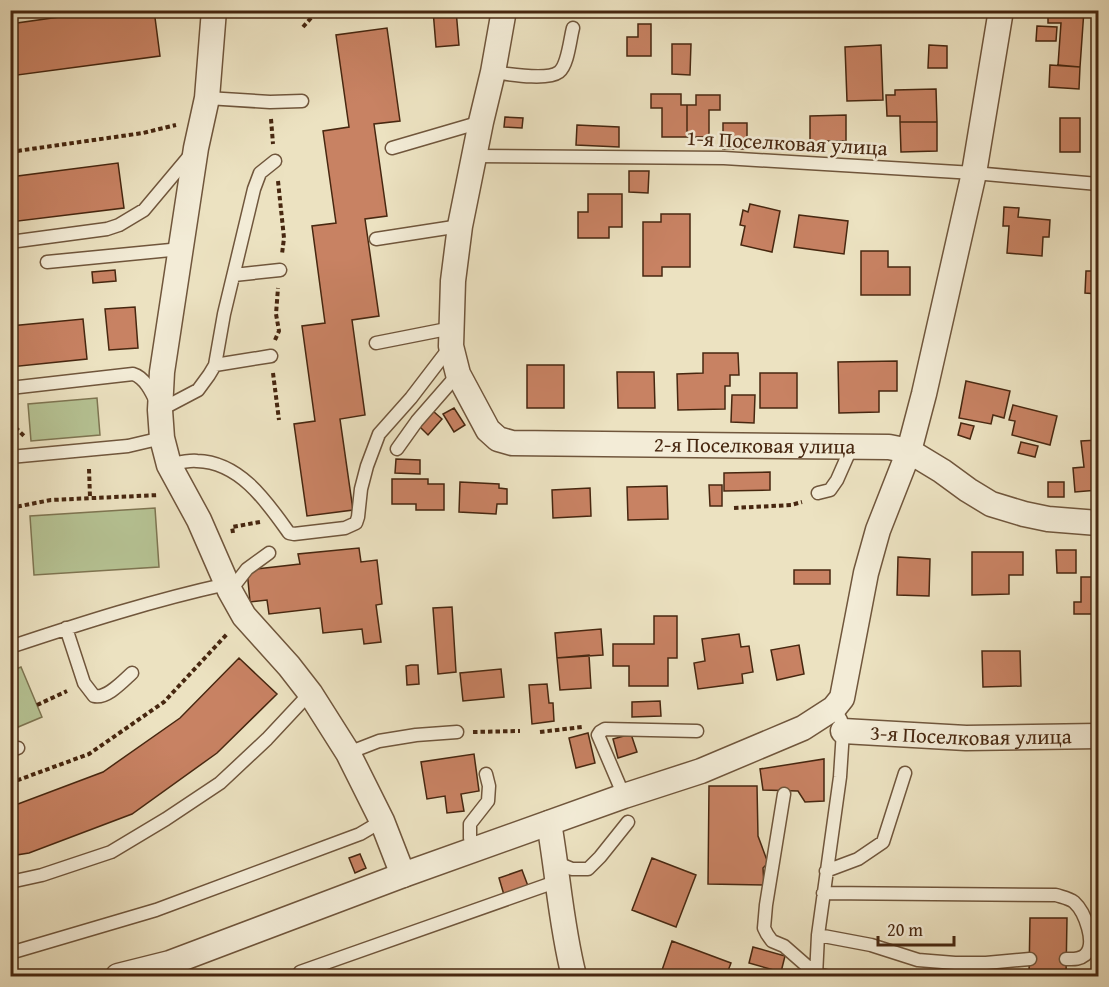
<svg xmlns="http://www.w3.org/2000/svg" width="1109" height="987" font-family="'Gentium Book Plus',serif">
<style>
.green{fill:#b6c394;stroke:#7e7552;stroke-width:1.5}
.building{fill:#c88263;stroke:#472710;stroke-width:1.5}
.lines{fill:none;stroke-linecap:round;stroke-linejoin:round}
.lane-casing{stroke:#70563c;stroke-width:15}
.street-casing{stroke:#70563c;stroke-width:27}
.path{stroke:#472710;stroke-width:4;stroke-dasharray:4.5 3;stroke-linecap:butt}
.lane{stroke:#f3ecd7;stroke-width:12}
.street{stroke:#f3ecd7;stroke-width:24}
.labels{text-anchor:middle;stroke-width:5;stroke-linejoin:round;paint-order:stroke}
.street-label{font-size:21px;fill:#472710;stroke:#f3ecd7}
</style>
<rect width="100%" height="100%" fill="#ece2c1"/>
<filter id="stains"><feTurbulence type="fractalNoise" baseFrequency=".00333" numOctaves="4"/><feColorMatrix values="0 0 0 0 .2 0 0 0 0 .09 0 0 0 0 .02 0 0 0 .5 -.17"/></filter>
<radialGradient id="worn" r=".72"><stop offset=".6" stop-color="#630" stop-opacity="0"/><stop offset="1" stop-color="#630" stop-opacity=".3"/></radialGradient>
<path class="green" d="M97,398L100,435L31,441L28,404Z
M155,508L159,567L34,575L30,516Z
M21,667L42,717L11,730V671Z"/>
<path class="building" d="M109,10H154L160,56L10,76V24Z
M433,10H456L459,45L436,47Z
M1048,10H1084L1080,67L1058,65L1061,23H1048Z
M638,24H651V56H627V37H638Z
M1037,26L1057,27L1056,41H1036Z
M387,28L400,121L374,124L387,216L365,219L379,316L352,320L365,415L340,419L353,510L307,516L294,424L315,421L302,326L325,323L312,226L336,223L323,131L349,127L336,35Z
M672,44H691L690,75L672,74Z
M881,45L883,100L847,101L845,47Z
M929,45L947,46V68H928Z
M1050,65L1080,67L1079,89L1049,87Z
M936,89L937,122H900V116H887L886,95H895V90Z
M651,94H681V105H687V137H662V108H651Z
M696,95H720V110H709V137H687V105H696Z
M846,115V141H826V144H810V116Z
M505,117L523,118L522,128L504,127Z
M1060,118H1080V152H1060Z
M900,122H937V151L901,152Z
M723,123H747V149H723Z
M577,125L619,127V147L576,145Z
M118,163L124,208L10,222V177Z
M629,171H649L648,193L629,192Z
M588,194H622V227H609V238H578V212H588Z
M750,204L780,211L772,252L741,245L745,226L740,225L743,210L748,212Z
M1004,207L1019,208L1018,217L1050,220L1049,237H1043L1042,256L1007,253L1009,226H1003Z
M661,214H690V267H662V276H643V222H661Z
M799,215L848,221L844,254L794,247Z
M861,251H888V267H910V295H861Z
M115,270L116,281L93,283L92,272Z
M1086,271H1098V294L1085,293Z
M135,307L138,348L109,350L105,309Z
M83,319L87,359L10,367V326Z
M703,353H738L739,375H730V386H725V409L678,410L677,374L703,373Z
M897,361V391H879V412L839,413L838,362Z
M527,365H564V408H527Z
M617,372H654L655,408H618Z
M760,373H797V408H760Z
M966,381L1010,391L1004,418L993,415L991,424L959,418Z
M732,395H755L754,423L731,422Z
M1013,405L1057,416L1050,445L1012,435L1015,421L1009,420Z
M454,408L465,425L454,432L443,414Z
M433,411L442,419L428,435L419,426Z
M961,423L974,426L970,439L958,435Z
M1098,440V490L1075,492L1073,468L1084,467L1081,441Z
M1021,442L1038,446L1035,457L1018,453Z
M396,459L420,460V474L395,473Z
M770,472V490L724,491V473Z
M392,479H428V484H444V510H416V504H392Z
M460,482L499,484V488L507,489V504H497L496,514L459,512Z
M1048,482H1064V497H1048Z
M709,485H722V506H710Z
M667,486L668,519L628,520L627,487Z
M590,488L591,516L553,518L552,490Z
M359,548L361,562L377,560L382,604L376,605L381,642L364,644L362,629L323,633L320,608L269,614L267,600L250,602L247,570L300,564L298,554Z
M1056,550H1076V573H1057Z
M972,552H1023V575H1009V594L972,595Z
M898,557L930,559L929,596L897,595Z
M15,558L17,582L10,583V559Z
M794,570H830V584H794Z
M1081,577H1098V614H1074V602H1081Z
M452,607L456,672L438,674L433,608Z
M654,616H677V658H668V686H629V666H613V644H654Z
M601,629L603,655L557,658L555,633Z
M739,634L741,647L749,646L753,672L742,674L743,683L698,689L694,663L705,661L702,639Z
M799,645L804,674L777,680L771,650Z
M982,651H1020L1021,686L983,687Z
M589,655L591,688L560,690L557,658Z
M239,658L277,694L217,753L132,814L29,853L10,856V805L18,804L103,772L180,718Z
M411,665H418L419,684L407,685L406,666Z
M501,669L504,697L463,701L460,673Z
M547,684L549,703H553L554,721L532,724L529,685Z
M660,701L661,716L632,717V702Z
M588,733L595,763L576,768L569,738Z
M631,734L637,752L618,758L613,739Z
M474,754L479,791L461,794L464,811L447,813L445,796L427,799L421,762Z
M824,759V801L805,802L798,791L763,790L760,769Z
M709,786H757L758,836L768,863L763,868L764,885L708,884Z
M360,854L366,868L355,873L349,858Z
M652,858L696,875L676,927L632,910Z
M522,870L528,886L504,895L499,878Z
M1030,918H1067L1066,976H1029Z
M672,941L731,963L726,976H660Z
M753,947L785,956L781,972L749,963Z"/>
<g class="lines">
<g class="lane-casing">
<path id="lane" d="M493,72C508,74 547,81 559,72C568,65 570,39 573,28
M207,98L270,102L302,101
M392,148L481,122
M474,156L724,158L974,173L1098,184
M376,239L460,226
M10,242L107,229L119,225L144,210L191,154
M47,262L181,249
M234,275L280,270
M376,343L452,328
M215,365L271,356
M10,388L133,374C147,378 154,398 160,410L198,390L209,375L215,365L224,314L254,189L260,173L275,161
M397,449L417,421L458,374
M10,457L128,446L162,438
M169,465C178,463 188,460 197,461C240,462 267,502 289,533L294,534L345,528L356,523L358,517L361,489L367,466L379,434L411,398L450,347
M818,493L830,490L837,480L852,446
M230,591L247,569L269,553
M66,628L84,683L94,696C107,699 123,681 132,673
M10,647C82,623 154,600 227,584
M10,750L18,748
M348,753L379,741L416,735L457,732
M784,794L766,905L764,928L767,934L772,941L784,946L816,974L826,976
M624,796L598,735L600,732L605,729L697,731
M475,849L470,838V824L488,801L489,786L486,774
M555,862L572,869H588L600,857L628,822
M826,871L858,859L883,842L905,773
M10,882L42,875L111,852L166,819L220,783L267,739L310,693
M823,893L1056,895C1062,897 1069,898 1074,902C1085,912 1097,944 1085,955C1079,960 1073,959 1066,959
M818,935L871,945L918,960L955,963H986L1030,959
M10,953L156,910L360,834L382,821
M300,972L558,881
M816,976L818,935L840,777L843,731L841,720L834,708"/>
</g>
<g class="street-casing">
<g id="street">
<path d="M214,10L207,98L196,148L162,372L160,410L162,438L169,465L199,520L230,591L244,616L289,666L310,693L348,753L382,821L403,875"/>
<path id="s1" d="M504,10L493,72L481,122L460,226L453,281L451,346L458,374L488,430L498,439L512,443L889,447L909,451L942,471L968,490L991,504L1024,514L1048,519L1098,523"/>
<path id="s2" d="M843,731L966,738L1098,736"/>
<path d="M549,823C558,874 561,926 574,976"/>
<path d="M118,976L170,963L403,875L624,796L701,771L803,728L834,708L842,698L866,573L878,530L909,451L924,394L974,173L1001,10"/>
</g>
</g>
<path class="path" d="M303,27L311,18L325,10
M271,119L273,144
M10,152L143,133L176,125
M278,181L284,238L282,254
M275,340L279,331L276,314L278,288
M273,373L279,420
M10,422L25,437
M89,469L90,497
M10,508L51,500L159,495
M734,508L791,505L802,502
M233,533L232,527L260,522
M37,705L67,691
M473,732L520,731
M540,732L582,727
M10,783L89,754L164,702L227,634"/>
<use href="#lane" class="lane"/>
<use href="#street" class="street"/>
</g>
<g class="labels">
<g class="street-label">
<text transform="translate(787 143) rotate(3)" y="7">1-я Поселковая улица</text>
<text dy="7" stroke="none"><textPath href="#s1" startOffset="704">2-я Поселковая улица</textPath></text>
<text dy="7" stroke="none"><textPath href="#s2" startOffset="128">3-я Поселковая улица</textPath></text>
</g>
</g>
<rect width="1109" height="987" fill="none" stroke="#ece2c1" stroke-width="36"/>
<rect x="12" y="12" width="1085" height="963" fill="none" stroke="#472710" stroke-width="3"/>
<rect x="18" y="18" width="1073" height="951" fill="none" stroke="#472710" stroke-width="1.5"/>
<path d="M878 936v9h76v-9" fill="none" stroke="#472710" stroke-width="3"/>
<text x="887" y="936" font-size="18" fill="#472710" stroke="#f3ecd7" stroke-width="4.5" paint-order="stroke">20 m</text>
<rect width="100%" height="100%" filter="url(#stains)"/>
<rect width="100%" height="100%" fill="url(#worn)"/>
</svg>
